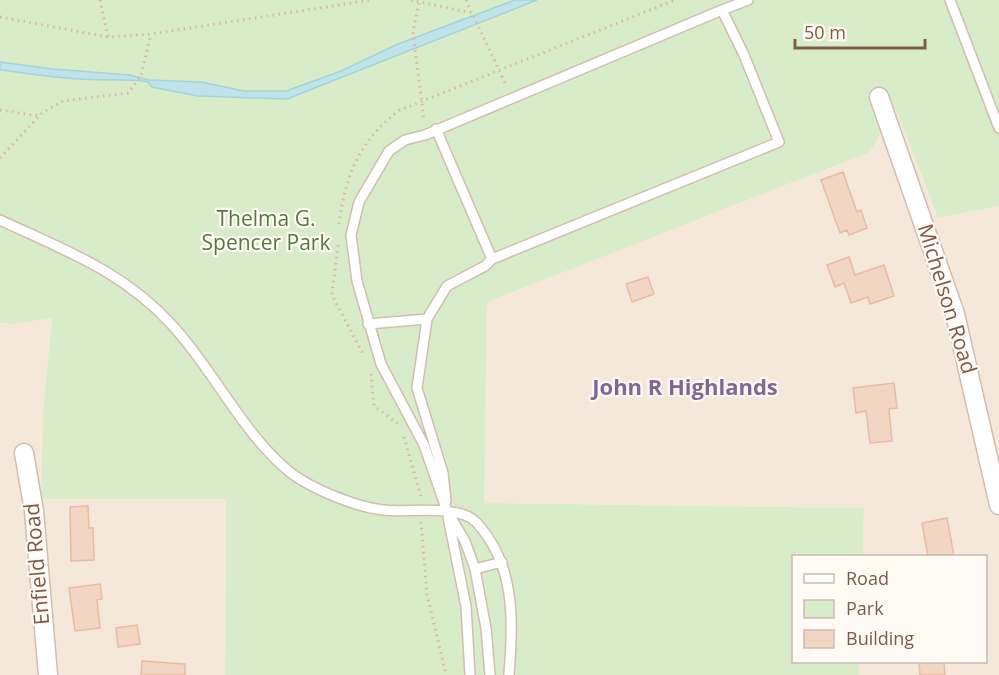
<svg xmlns="http://www.w3.org/2000/svg" width="999" height="675" font-family="'Open Sans',sans-serif">
<style>
.residential{fill:#f5e8da}
.green{fill:#d8ecc9}
.water{fill:#bfe3e8;stroke:#a5d3da;stroke-width:1.5}
.building{fill:#f3d5c3;stroke:#e6bba3;stroke-width:1.5}
.lines{fill:none;stroke-linecap:round;stroke-linejoin:round}
.service-casing{stroke:#d1beb0;stroke-width:12}
.minor-casing{stroke:#d1beb0;stroke-width:21}
.path{stroke:#d9b8a5;stroke-width:3;stroke-dasharray:1.5 4.5;stroke-linecap:butt}
.service{stroke:#fff;stroke-width:9}
.minor{stroke:#fff;stroke-width:18}
.labels{text-anchor:middle;stroke-width:4.5;stroke-linejoin:round;paint-order:stroke}
.park-label{font-size:21px;fill:#537a41;stroke:#fffaf3}
.street-label{font-size:21px;fill:#7a5c4d;stroke:#fffaf3}
.neighbourhood-label{font-size:22px;font-weight:bold;fill:#846695;stroke:#fffaf3}
</style>
<rect width="100%" height="100%" fill="#fdf6ec"/>
<path class="residential" d="M896,109L938,218L999,206V675H859V662H986V556H863L864,508L483,503L487,301L870,152Z
M52,318L43,410L42,499H226L225,675H0V323L13,324Z"/>
<path class="green" d="M0,0H999V206L938,218L896,109L870,152L487,302L484,503L864,508L863,556H794V662H859V675H225L226,499H41L43,410L52,318L13,324L0,323Z"/>
<path class="water" d="M515,0H537L287,99L198,96L152,87L148,82C128,78 102,81 79,79C53,78 26,73 0,70V62L53,69L130,75L149,80L201,82L244,91H286L341,71L398,44Z"/>
<path class="building" d="M843,172L857,212L861,210L867,228L849,235L847,230L840,233L821,180Z
M849,257L855,275L884,265L894,296L870,304L868,297L851,303L844,283L835,287L827,265Z
M648,277L654,294L632,302L626,284Z
M894,383L897,408L889,409L892,441L870,443L866,411L856,413L853,388Z
M88,506L89,528H93L94,560L71,561L70,507Z
M947,518L954,556H928L922,523Z
M100,584L102,599L97,600L100,628L75,631L69,588Z
M137,625L140,644L118,647L116,628Z
M142,661L185,664V675H141Z
M919,662H944L945,675H920Z"/>
<g class="lines">
<g class="service-casing">
<path id="service" d="M950,0L999,128
M722,10L748,0
M436,129L492,259L485,266L447,286L427,319L417,388L443,473L446,501
M0,220C64,250 123,271 172,325C213,369 244,436 291,473C312,489 356,507 383,510C406,513 459,504 476,522C516,565 513,620 509,675
M368,324L427,319
M448,517L466,606L470,675
M475,569L502,562
M490,675L486,628L475,569L465,541L447,511L424,445L381,364L357,281L351,235L359,202L389,151L405,140L425,135L722,10L744,55L779,142L492,259"/>
</g>
<g class="minor-casing">
<path id="minor" d="M879,97L955,314L999,505
M24,453L34,511L48,675"/>
</g>
<path class="path" d="M100,0L108,37
M411,0L472,13
M466,0L507,87
M419,3L413,31L424,121
M0,17L108,37L151,34L371,0
M0,110L39,116
M0,158L42,113L63,101L128,93L141,76L151,34
M339,224C345,176 360,139 400,110L675,0
M338,245L332,295L363,354
M371,374L374,406L398,424
M404,437L421,497
M421,522L427,594L446,675"/>
<use href="#service" class="service"/>
<use href="#minor" class="minor"/>
</g>
<g class="labels">
<g class="park-label">
<text x="266" y="226">Thelma G.<tspan x="266" dy="24">Spencer Park</tspan></text>
</g>
<g class="street-label">
<text transform="translate(947 299) rotate(73)" y="7">Michelson Road</text>
<text transform="translate(37 564) rotate(-95)" y="7">Enfield Road</text>
</g>
<g class="neighbourhood-label">
<text x="685" y="395">John R Highlands</text>
</g>
</g>
<rect x="792" y="555" width="195" height="108" fill="#fffaf3" stroke="#cabbb1" stroke-width="1.5"/>
<rect x="804" y="574" width="30" height="9" fill="#ffffff" stroke="#cabbb1" stroke-width="1.5"/>
<text x="846" y="585" font-size="18" fill="#7a5c4d">Road</text>
<rect x="804" y="600" width="30" height="18" fill="#d8ecc9" stroke="#cabbb1" stroke-width="1.5"/>
<text x="846" y="615" font-size="18" fill="#7a5c4d">Park</text>
<rect x="804" y="630" width="30" height="18" fill="#f3d5c3" stroke="#cabbb1" stroke-width="1.5"/>
<text x="846" y="645" font-size="18" fill="#7a5c4d">Building</text>
<path d="M795 39v9h130v-9" fill="none" stroke="#7a5c4d" stroke-width="3"/>
<text x="804" y="39" font-size="18" fill="#7a5c4d" stroke="#fffaf3" stroke-width="4.5" paint-order="stroke">50 m</text>
</svg>
